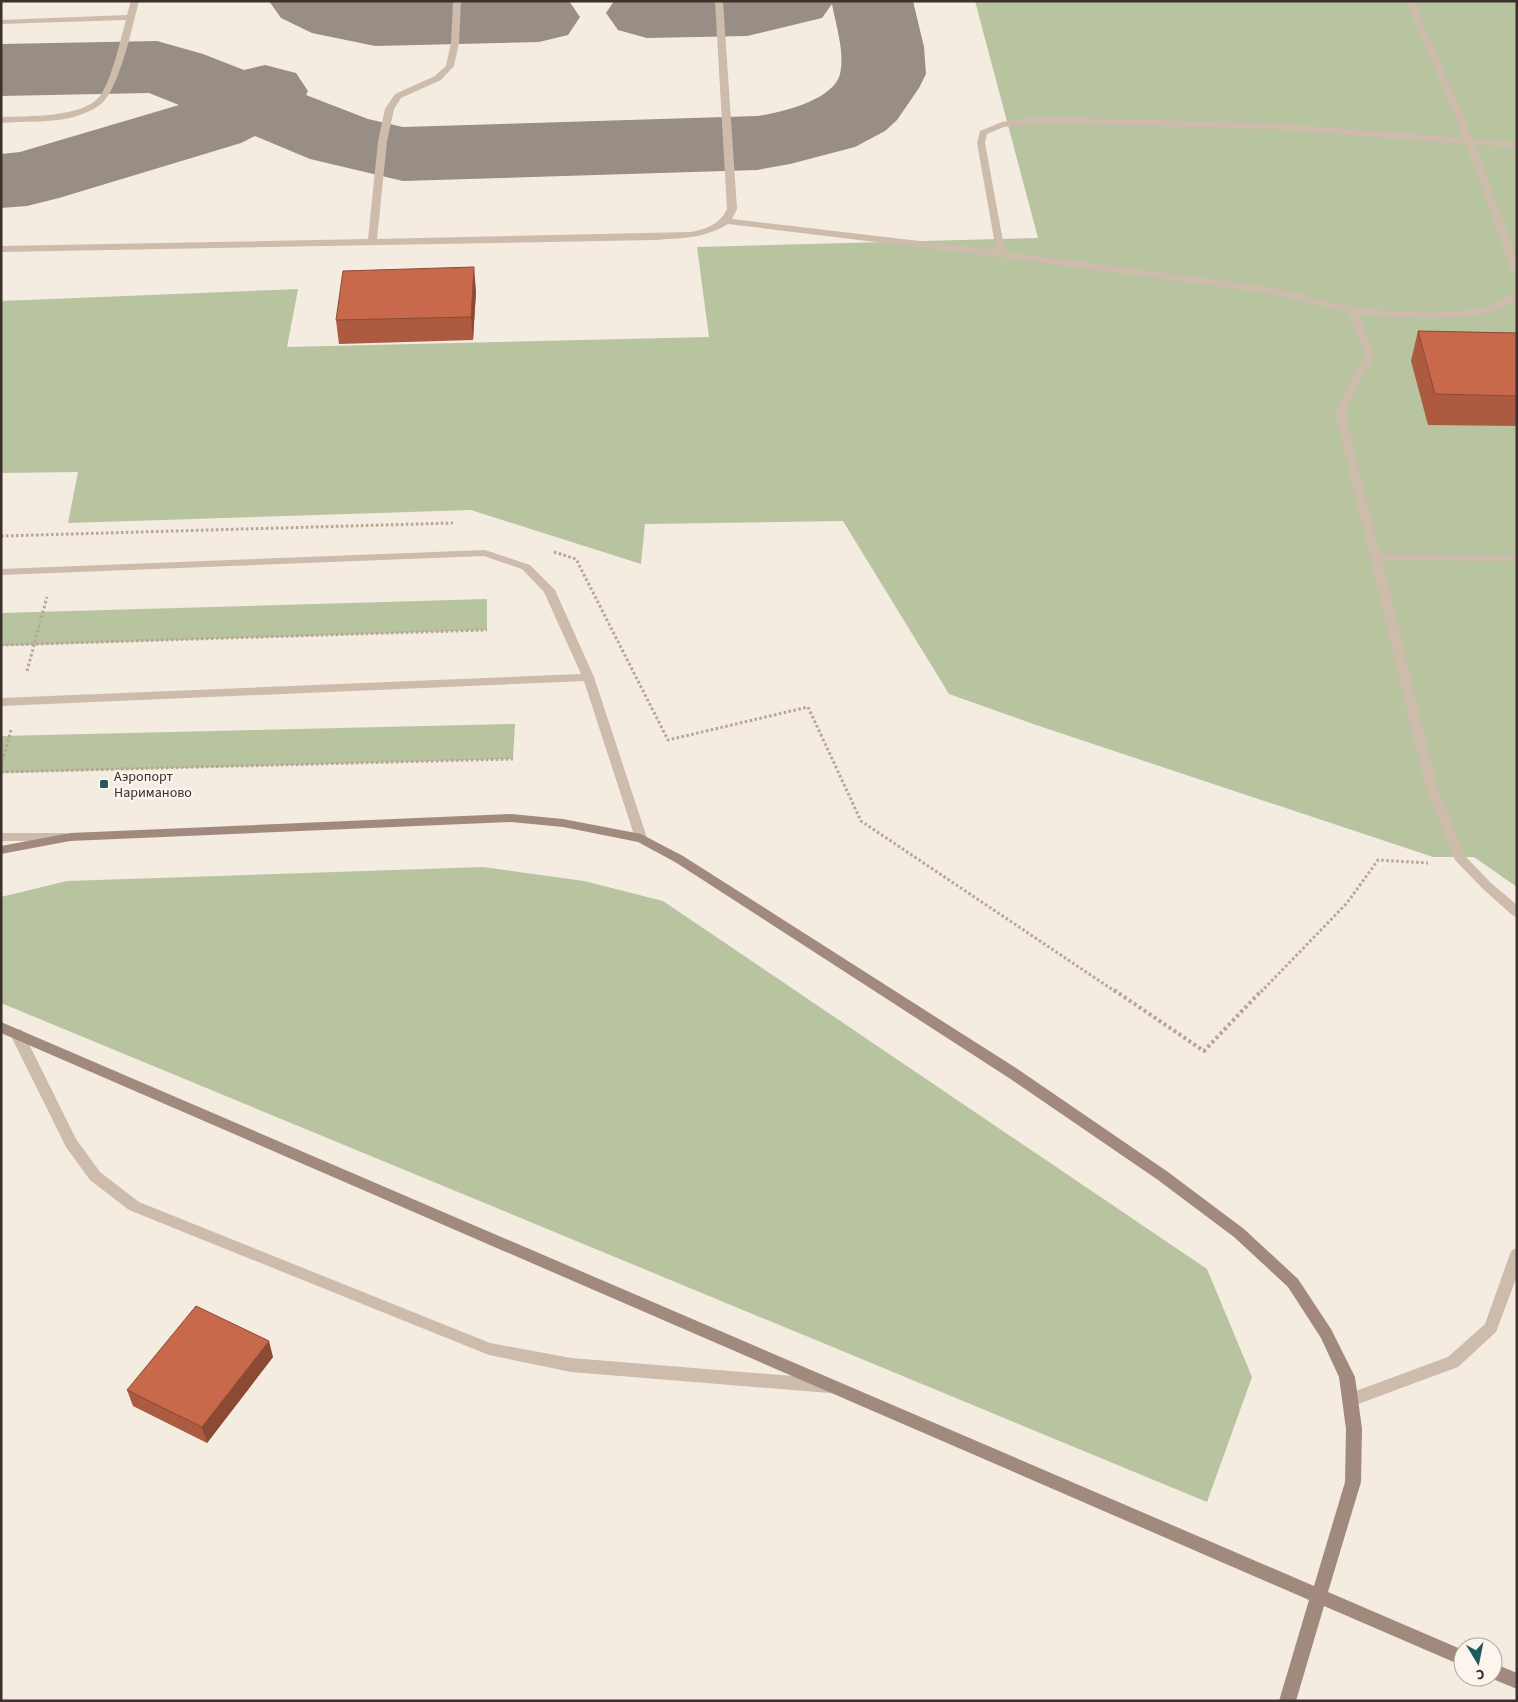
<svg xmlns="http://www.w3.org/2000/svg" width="1518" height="1702" font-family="'Source Sans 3',sans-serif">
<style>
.green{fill:#b8c4a0}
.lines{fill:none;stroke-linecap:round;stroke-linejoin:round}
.taxiway{fill:#988e86;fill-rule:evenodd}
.path-far1{stroke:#b9a596;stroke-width:3;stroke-dasharray:2.5 2.5;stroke-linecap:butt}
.path{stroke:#b9a596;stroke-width:4;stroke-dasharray:3 3;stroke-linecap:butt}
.service{fill:#cdbbac;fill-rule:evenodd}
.minor{fill:#cdbbac;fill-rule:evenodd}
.secondary{fill:#a18a7d;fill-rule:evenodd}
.wall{fill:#ac5a40}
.shaded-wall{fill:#8c4a34}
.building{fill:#c8694b;stroke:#8c4a34}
.poi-dot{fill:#1f5a5e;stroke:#fbf5ee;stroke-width:2}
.labels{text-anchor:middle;stroke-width:4.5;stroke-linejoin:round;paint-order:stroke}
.poi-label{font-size:14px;fill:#3b302b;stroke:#fbf5ee;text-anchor:start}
</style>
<rect width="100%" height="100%" fill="#f4ebe1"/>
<path class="green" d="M975,1H1517V887L1474,857H1433L1036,725L949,694L843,521L645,524L641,564L471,510L68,523L78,472L1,473V301L298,289L287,347L709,337L697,247L1038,238Z
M487,599V630L1,646V613Z
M515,724L513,759L1,773V736Z
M483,867L584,881L663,901L1207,1269L1252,1377L1207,1502L1,1003V897L67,881Z"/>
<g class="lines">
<path class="taxiway" d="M269,1H569L580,17L568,35L539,42L375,46L312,33L281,18Z
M614,1H913L924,47L926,74L919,88L897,120L885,131L855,147L790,164L757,170L403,181L310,159L255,136L241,143L59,198L27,206L1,208V154L20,152L179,105L149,93L1,96V44L157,41L203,54L244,70L265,65L296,73L308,91L306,95L368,119L403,127L757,116C780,113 834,100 840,74C845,52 836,26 832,4L822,18L747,36L647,38L618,30L606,13Z"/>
<path class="path-far1" d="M1,536L453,523
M554,552L576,559L668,740L808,707L861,821L1116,992
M1,645L487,630
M27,671L47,597
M1,766L11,730
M1,772L513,759
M1261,992L1347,903L1378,860L1428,863"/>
<path class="path" d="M1114,990L1204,1051L1262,990"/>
<path class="service" d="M131,1H139C133,24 119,90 101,104C94,110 79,116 70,118C48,123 23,121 1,123V117C27,116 83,118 100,96C112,79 120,41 126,20L1,24V20L127,15Z
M453,1H461L459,43L454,66L441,80L401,98L394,109L387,141L377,239L691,232C707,229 720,224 727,209L715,1H723L737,209L732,219L996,250L977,143L980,131L1002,122L1037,117L1274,123L1464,138L1406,1H1414L1473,139L1517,142V148L1475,144L1517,259V276L1512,273L1466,144L1274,129L1037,123L1004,127L987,134L985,143L1005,252C1093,263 1181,275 1269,287C1294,291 1318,300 1343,305C1382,313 1447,316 1486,307C1499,304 1506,295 1517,292V300C1484,325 1399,318 1359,314L1372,347L1373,361L1362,377L1345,413L1380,554L1517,555V561L1382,560L1437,785L1464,855L1490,882L1517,905V917L1512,915L1482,888L1455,860L1425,785L1335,413L1352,377L1363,361L1362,347L1348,312L1274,294L1000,257L728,224C703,239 682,238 654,240L1,252V246L368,239L378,141L385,109L395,94L435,76L446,66L451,43Z
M485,550L530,565L555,590L594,677L647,838L645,841L641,842L635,838L584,681L1,706V698L581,674L544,592L522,569L484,556L1,575V569Z
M1517,1248V1276L1496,1332L1458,1367L1350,1407L1345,1405L1342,1400L1345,1395L1448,1357L1485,1324L1510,1254L1512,1250Z"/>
<path class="minor" d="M1,833H65L71,837L65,841H1Z
M17,1029L22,1030L24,1034L76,1139L100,1172L139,1202L490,1343L571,1358L830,1379L835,1381L838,1386L835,1391L830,1393L571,1372L489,1355L129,1210L90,1180L66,1147L10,1034L12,1030Z"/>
<path class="secondary" d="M511,814L563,819L641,834L683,856L1019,1070L1168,1172L1244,1229L1298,1279L1331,1329L1355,1377L1362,1429L1361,1482L1328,1592L1463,1650V1666L1324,1606L1296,1701H1279L1309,1600L1,1033V1022L1314,1586L1345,1482L1346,1429L1339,1377L1321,1338L1288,1287L1234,1237L1158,1180L1009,1078L675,862L638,842L563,827L511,822L70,841L1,854V846L70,833Z
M1493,1663L1517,1673V1689L1488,1677H1493Z"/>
</g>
<path class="wall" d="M476,291L473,340L339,344L336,320Z
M1418,331L1517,333V426L1428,425L1411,361Z
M273,1357L207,1443L133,1406L127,1390Z"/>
<path class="shaded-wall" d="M474,267L476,291L473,340L471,317Z
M269,1341L273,1357L207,1443L202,1427Z"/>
<path class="building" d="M474,267L471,317L336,320L343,271Z
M1418,331L1517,333V396L1435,394Z
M196,1306L269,1341L202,1427L127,1390Z"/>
<rect class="poi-dot" x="99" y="779" width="10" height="10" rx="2.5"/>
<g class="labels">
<g class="poi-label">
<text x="114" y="781">Аэропорт<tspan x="114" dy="16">Нариманово</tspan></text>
</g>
</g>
<rect width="1518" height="1702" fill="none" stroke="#3b302b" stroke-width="5"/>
<g transform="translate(1478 1662) rotate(170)"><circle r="24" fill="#fbf5ee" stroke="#aea6a0"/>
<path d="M0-4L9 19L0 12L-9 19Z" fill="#1f5a5e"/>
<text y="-8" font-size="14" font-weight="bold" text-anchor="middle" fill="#3b302b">С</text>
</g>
</svg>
